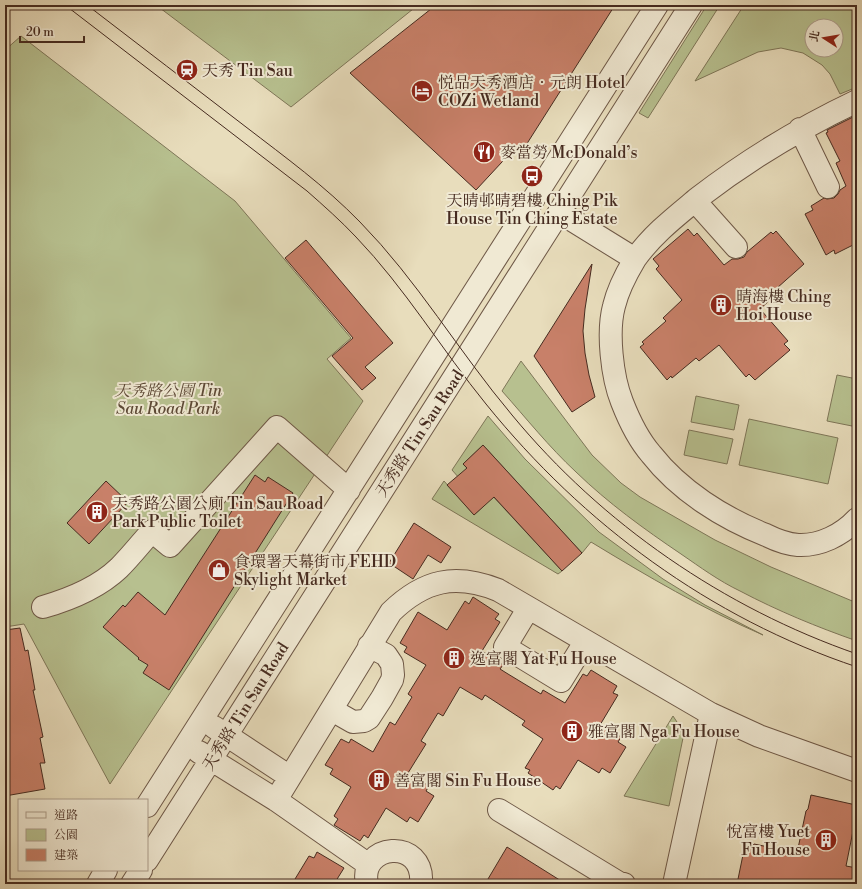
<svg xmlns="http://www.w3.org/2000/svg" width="862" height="889" font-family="'Libre Bodoni','Noto Serif TC',serif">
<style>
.green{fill:#b7c08f;stroke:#7e7658;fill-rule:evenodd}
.building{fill:#c88069;stroke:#462b20}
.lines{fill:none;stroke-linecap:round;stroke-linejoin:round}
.minor-casing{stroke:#6e5847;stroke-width:24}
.minor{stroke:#f0e9d3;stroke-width:22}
.tram{stroke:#462b20;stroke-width:1}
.labels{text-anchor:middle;stroke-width:4;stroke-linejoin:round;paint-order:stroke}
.poi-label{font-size:16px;fill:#462b20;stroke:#f0e9d3;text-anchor:start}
.park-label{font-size:16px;font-style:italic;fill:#5d4936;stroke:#f0e9d3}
.street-label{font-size:16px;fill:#462b20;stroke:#f0e9d3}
</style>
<rect width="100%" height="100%" fill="#e8ddbc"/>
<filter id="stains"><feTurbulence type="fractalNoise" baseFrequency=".005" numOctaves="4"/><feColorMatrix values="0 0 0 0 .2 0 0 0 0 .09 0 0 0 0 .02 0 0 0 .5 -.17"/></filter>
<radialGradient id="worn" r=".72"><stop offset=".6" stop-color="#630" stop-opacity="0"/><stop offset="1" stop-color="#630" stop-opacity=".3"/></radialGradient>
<path class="green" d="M156,5H418L291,107Z
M707,5H720L648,118L639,113Z
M744,5H857V87L840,94L830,74L822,65L803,53L781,48L758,52L695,81ZM812,26H836V50H812Z
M21,36L235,201L351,338L327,359L363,401L110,784L24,624L5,627V50Z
M521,361L592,455L621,483L640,497L715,540L771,567L857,603V641C817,627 778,611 740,591C719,581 700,567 681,554C644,529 608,503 576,472C549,447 526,418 502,391Z
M837,375L857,379V427L827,421Z
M696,396L739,405L734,430L691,422Z
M488,416L525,459L599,532L663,579L705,605L763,635C703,609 647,576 591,542L582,553L483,445L463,464L562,571L558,574L432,499L444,481L474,515L484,506L452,470Z
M749,419L838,438L828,484L739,465Z
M689,430L733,439L727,464L684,455Z
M673,716L679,725L683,738L669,806L624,796Z"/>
<path class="building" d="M436,5H615L521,153L515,148L476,190L350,73Z
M857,115V243L835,254L834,250L826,255L805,214L813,210L811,206L824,198L827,199L834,198L838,194L840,190L846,186L836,163L840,161L826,133L828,132L827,130Z
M688,229L694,236L697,233L724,265L732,259H738L744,257L747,252L771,232L773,234L776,231L804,264L777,288L780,291L760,309L788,341L784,344L790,350L755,380L749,374L746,377L719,345L699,361L696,358L672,378L671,376L667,380L640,347L644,344L642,342L666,321L663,318L682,300L656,269L659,266L653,259Z
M306,240L393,343L365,367L376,378L362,390L332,356L353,338L285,258Z
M592,264L585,309L583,331L585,353L589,375L595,397L572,412L534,356Z
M483,445L582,553L562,571L494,497L474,515L447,485L467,468L463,464Z
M255,475L265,482L268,477L293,493L169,690L143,673L148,665L138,659L139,658L103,627L123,605L125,607L138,592L165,615Z
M106,481L128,502L89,544L67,523Z
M414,523L451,547L441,563L428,555L413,579L389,563Z
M473,597L499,614L495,619L500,622L482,651L503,665L500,669L508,674L541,694L543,690L565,703L583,674L587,676L591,670L617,686L613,693L618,695L600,725L621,737L618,742L626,747L610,773L602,768L599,773L578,760L560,789L556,786L553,790L528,773L530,770L525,768L543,739L522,725L525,721L485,695L482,700L460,687L443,716L438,713L421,741L426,744L408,773L429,786L426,791L434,796L418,822L410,817L407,822L386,808L368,838L364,835L360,841L334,825L338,819L334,816L351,787L330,774L333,769L325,765L341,739L349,743L351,739L373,752L390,722L395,725L412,697L408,694L426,665L404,652L407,647L400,643L418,612L447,630L465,601L469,604Z
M20,628L25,651L28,650L35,690H33L43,737L40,738L45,763H40L45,789L5,796V630Z
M811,795L856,805L853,819L855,821L846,866L857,868V884H737L745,845L752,846L754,844L797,853L806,811L808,809Z
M507,847L566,884H485Z
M317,852L344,868L334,884H292L309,856L314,858Z"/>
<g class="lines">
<g class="minor-casing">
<path id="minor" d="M800,129L828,187
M695,201L736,247
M559,212L635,259C626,274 618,289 614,306C607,332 612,377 622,402C629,420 638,439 651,454C680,491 723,518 766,535C776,540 787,544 798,545C820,546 842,535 857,519
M635,259C653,234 674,218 698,198C750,158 798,129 857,101
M43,607C71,599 98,588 119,568C131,556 141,543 152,531L170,546L277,427L349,490
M528,609L505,647L561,681L585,642
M332,710L353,722L364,721L369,718L382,698L392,680L393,675L392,664L386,655L369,646
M214,727L290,777
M199,752L276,800L369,865
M276,800L391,612C424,580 455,573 498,590L711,714L759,736L857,771
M147,806L657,5
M499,810L619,883L624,884
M147,860L691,5
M98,884L106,870
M132,884L141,870
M367,884C358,844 425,836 421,884
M674,884L711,714"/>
</g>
<use href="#minor" class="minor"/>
<path class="tram" d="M65,5L307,191C324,206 341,221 356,237C405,288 442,350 486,404C583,524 710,618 857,667
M87,5C140,46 193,86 246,127C285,157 325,186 360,222C417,280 459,352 512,415C602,524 724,608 857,654"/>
</g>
<defs>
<g id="station-disc" transform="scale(1.15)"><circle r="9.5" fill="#8f2418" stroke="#f0e9d3"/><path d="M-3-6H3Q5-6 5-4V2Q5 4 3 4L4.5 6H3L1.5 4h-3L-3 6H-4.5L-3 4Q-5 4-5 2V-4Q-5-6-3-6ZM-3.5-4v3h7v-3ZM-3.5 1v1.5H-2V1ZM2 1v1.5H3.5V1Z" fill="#fff"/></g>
<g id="hotel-disc" transform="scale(1.15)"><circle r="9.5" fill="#8f2418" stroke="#f0e9d3"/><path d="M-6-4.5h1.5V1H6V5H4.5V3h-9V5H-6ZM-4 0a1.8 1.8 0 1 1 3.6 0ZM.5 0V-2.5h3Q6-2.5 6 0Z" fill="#fff"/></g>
<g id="restaurant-disc" transform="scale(1.15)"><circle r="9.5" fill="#8f2418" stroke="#f0e9d3"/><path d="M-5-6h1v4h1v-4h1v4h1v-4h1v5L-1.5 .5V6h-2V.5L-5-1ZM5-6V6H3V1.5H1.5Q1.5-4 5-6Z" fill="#fff"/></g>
<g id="bus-disc" transform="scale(1.15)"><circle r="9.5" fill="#8f2418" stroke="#f0e9d3"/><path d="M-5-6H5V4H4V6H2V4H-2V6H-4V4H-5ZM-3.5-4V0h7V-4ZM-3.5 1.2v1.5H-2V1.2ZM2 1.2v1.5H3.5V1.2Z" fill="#fff"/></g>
<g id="building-disc" transform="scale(1.15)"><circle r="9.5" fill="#8f2418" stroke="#f0e9d3"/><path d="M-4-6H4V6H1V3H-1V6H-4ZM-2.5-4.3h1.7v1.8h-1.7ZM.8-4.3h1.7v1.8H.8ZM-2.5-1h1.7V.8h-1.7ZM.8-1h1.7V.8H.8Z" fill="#fff"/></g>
<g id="shop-disc" transform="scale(1.15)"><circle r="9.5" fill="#8f2418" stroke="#f0e9d3"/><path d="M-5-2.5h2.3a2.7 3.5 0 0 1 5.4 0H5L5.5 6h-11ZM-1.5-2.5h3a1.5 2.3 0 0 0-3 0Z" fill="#fff"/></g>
</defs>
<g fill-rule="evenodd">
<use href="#station-disc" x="187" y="70"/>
<use href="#hotel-disc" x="422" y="91"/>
<use href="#restaurant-disc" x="484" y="152"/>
<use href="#bus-disc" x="532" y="176"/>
<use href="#building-disc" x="721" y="305"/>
<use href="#building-disc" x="97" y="512"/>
<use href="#shop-disc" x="219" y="570"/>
<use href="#building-disc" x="454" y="658"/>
<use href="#building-disc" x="572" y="731"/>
<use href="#building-disc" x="379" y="780"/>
<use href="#building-disc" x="826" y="840"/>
</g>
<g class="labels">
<g class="poi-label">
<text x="202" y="76">天秀 Tin Sau</text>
<text x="438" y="88">悦品天秀酒店‧元朗 Hotel<tspan x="438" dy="18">COZi Wetland</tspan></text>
<text x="500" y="158">麥當勞 McDonald’s</text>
<text x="532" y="206" text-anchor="middle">天晴邨晴碧樓 Ching Pik<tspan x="532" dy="18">House Tin Ching Estate</tspan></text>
<text x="736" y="302">晴海樓 Ching<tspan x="736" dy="18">Hoi House</tspan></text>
<text x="112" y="509">天秀路公園公廁 Tin Sau Road<tspan x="112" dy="18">Park Public Toilet</tspan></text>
<text x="234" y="567">食環署天幕街市 FEHD<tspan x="234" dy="18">Skylight Market</tspan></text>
<text x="470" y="664">逸富閣 Yat Fu House</text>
<text x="588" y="737">雅富閣 Nga Fu House</text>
<text x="394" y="786">善富閣 Sin Fu House</text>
<text x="810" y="837" text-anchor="end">悅富樓 Yuet<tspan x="810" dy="18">Fu House</tspan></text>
</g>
<g class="park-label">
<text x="168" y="396">天秀路公園 Tin<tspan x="168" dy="18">Sau Road Park</tspan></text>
</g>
<g class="street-label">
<text transform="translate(419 433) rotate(-57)" y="6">天秀路 Tin Sau Road</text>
<text transform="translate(245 706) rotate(-58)" y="6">天秀路 Tin Sau Road</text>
</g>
</g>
<rect width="862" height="889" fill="none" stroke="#e8ddbc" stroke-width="20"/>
<rect x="6" y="6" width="850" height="877" fill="none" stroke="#462b20" stroke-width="2"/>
<rect x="10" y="10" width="842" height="869" fill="none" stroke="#462b20"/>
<rect x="18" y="799" width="130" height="72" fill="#f0e9d3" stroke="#ac9d8b"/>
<rect x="26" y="812" width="20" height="6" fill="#f0e9d3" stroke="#ac9d8b"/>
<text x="54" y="819" font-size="12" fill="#462b20">道路</text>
<rect x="26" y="829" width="20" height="12" fill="#b7c08f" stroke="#ac9d8b"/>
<text x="54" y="839" font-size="12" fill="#462b20">公園</text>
<rect x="26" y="849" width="20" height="12" fill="#c88069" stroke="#ac9d8b"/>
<text x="54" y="859" font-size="12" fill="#462b20">建築</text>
<g transform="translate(824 38) rotate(282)"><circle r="19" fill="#f0e9d3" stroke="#ac9d8b"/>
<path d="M0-3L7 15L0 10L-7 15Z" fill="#8f2418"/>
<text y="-6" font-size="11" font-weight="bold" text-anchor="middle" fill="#462b20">北</text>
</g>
<path d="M20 36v6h64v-6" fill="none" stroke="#462b20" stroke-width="2"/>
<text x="26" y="36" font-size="12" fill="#462b20" stroke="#f0e9d3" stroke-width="3" paint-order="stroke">20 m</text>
<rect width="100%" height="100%" filter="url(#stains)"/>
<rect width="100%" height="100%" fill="url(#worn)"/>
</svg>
